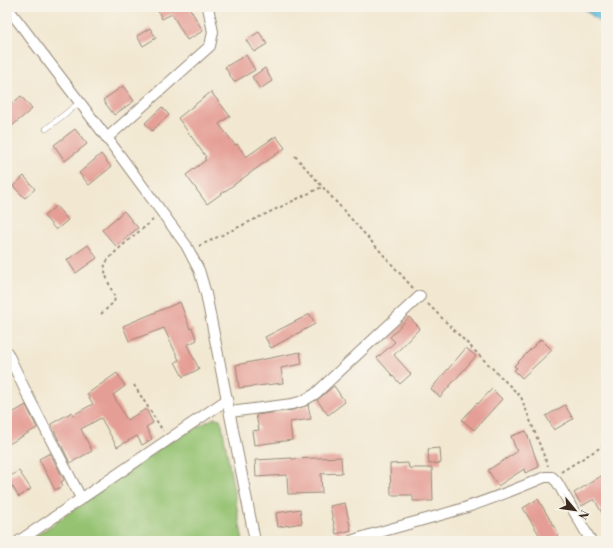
<svg xmlns="http://www.w3.org/2000/svg" width="613" height="548" font-family="'Libre Bodoni',serif">
<style>
.green{fill:#94c271;stroke:#687648}
.water{fill:#57b7d6;stroke:#49707a}
.building{fill:#e59e95}
.lines{fill:none;stroke-linecap:round;stroke-linejoin:round}
.service-casing{stroke:#968978;stroke-width:6}
.minor-casing{stroke:#968978;stroke-width:12}
.path{stroke:#968978;stroke-width:2;stroke-dasharray:3 3;stroke-linecap:butt}
.service{stroke:#fff;stroke-width:5}
.minor{stroke:#fff;stroke-width:10}
</style>
<rect width="100%" height="100%" fill="#f7f3e8"/>
<filter id="ink" filterUnits="userSpaceOnUse"><feTurbulence type="fractalNoise" baseFrequency=".025" numOctaves="2"/><feDisplacementMap in="SourceGraphic" scale="8" xChannelSelector="R" yChannelSelector="G"/><feConvolveMatrix kernelMatrix="1 2 1 2 8 2 1 2 1" color-interpolation-filters="sRGB"/></filter>
<filter id="wash" filterUnits="userSpaceOnUse"><feTurbulence type="fractalNoise" baseFrequency=".012" numOctaves="4" result="noise"/><feDisplacementMap in="SourceGraphic" scale="16" xChannelSelector="R" yChannelSelector="G"/><feGaussianBlur stdDeviation="0.9" result="paint"/><feColorMatrix in="noise" values="0 0 0 0 0 0 0 0 0 0 0 0 0 0 0 0 0 1.4 0 .05"/><feComposite in="paint" operator="in"/></filter>
<g filter="url(#wash)">
<rect width="100%" height="100%" fill="#f2e8d2"/>
<path class="green" d="M214,418L220,419L222,425L243,541H29L168,443Z"/>
<path class="water" d="M582,7H606V28Z"/>
<g id="blocks">
<path class="building" d="M156,7H189L203,31L187,40L172,14L162,19Z
M150,28L156,38L143,46L137,36Z
M259,32L267,44L254,52L246,40Z
M246,55L255,70L234,82L225,67Z
M265,68L272,81L260,89L252,77Z
M123,86L134,101L114,115L103,100Z
M211,92L230,116L219,124L235,145L237,144L246,157L276,136L285,148L207,204L186,175L206,160L204,158L206,157L178,118Z
M21,96L32,109L7,130V108Z
M162,107L169,115L152,131L145,123Z
M75,129L87,144L65,161L54,145Z
M101,154L111,167L89,185L79,173Z
M24,176L35,189L25,198L13,186Z
M56,206L68,220L56,230L44,216Z
M124,211L138,228L116,246L102,230Z
M88,245L97,258L76,273L67,260Z
M180,302L190,329L192,328L197,340L187,345L199,369L183,377L175,362L179,360L164,328L129,341L123,326Z
M310,314L315,324L271,348L265,337Z
M409,317L420,328L394,355L411,374L400,384L377,358L395,342L390,337Z
M541,339L552,350L522,378L514,370L517,368L514,366Z
M466,348L476,356L440,397L431,389Z
M300,352L302,364L281,368L283,383L239,388L236,365Z
M117,373L125,386L113,395L127,420L146,409L153,423L146,427L152,439L142,445L137,436L117,447L101,418L81,429L92,451L70,463L51,424L72,412L73,415L93,404L87,394Z
M334,386L345,402L328,415L317,400Z
M492,389L502,399L474,430L462,420L477,403L478,404Z
M26,405L37,428L7,445V416Z
M308,405L311,419L290,422L292,440L254,445L252,431L259,430L256,415L293,410Z
M565,405L573,419L554,430L546,416Z
M526,431L539,467L525,473L524,469L498,486L488,470L517,452L511,436Z
M440,448L441,463L429,464L428,449Z
M50,453L64,480L61,482L63,486L55,490L39,459Z
M341,457L342,473L321,474L322,493L288,494L287,475L256,477L255,460L292,458V459Z
M408,463L409,468H432L433,501H413V495H391L390,464Z
M19,471L31,489L19,497L7,478Z
M606,473V520L594,499L582,506L574,493Z
M538,499L559,535L548,541H543L523,508Z
M345,503L351,530L336,534L330,506Z
M300,509L302,523L278,527L276,513Z"/>
</g>
</g>
<g filter="url(#ink)">
<use href="#blocks" fill-opacity="0" stroke="#968978" stroke-width="1"/>
<g class="lines">
<g class="service-casing">
<path id="service" d="M46,129L80,102"/>
</g>
<g class="minor-casing">
<path id="minor" d="M7,7L107,138L186,245L199,270L206,294L255,541
M107,138L210,46L213,32L208,7
M7,352L27,394L81,498
M230,412L292,404L303,401L315,394L420,296
M19,541L228,399
M351,541C384,530 417,522 451,512C483,503 514,490 545,477H552L557,482L591,541"/>
</g>
<path class="path" d="M295,156L413,288
M199,246L322,187
M428,304L521,397L548,466
M101,314L114,302L115,298C112,290 103,273 105,265C108,255 144,228 153,220
M134,385L163,431
M561,472L606,444"/>
<use href="#service" class="service"/>
<use href="#minor" class="minor"/>
</g>
</g>
<rect width="613" height="548" fill="none" stroke="#f7f3e8" stroke-width="24"/>
<g transform="translate(575 510) rotate(119)" stroke="#f7f3e8" stroke-width="3" paint-order="stroke">
<path d="M0-3L7 15L0 10L-7 15Z" fill="#3b2a1e"/>
<text y="-6" font-size="11" font-weight="bold" text-anchor="middle" fill="#3b2a1e">N</text>
</g>
</svg>
